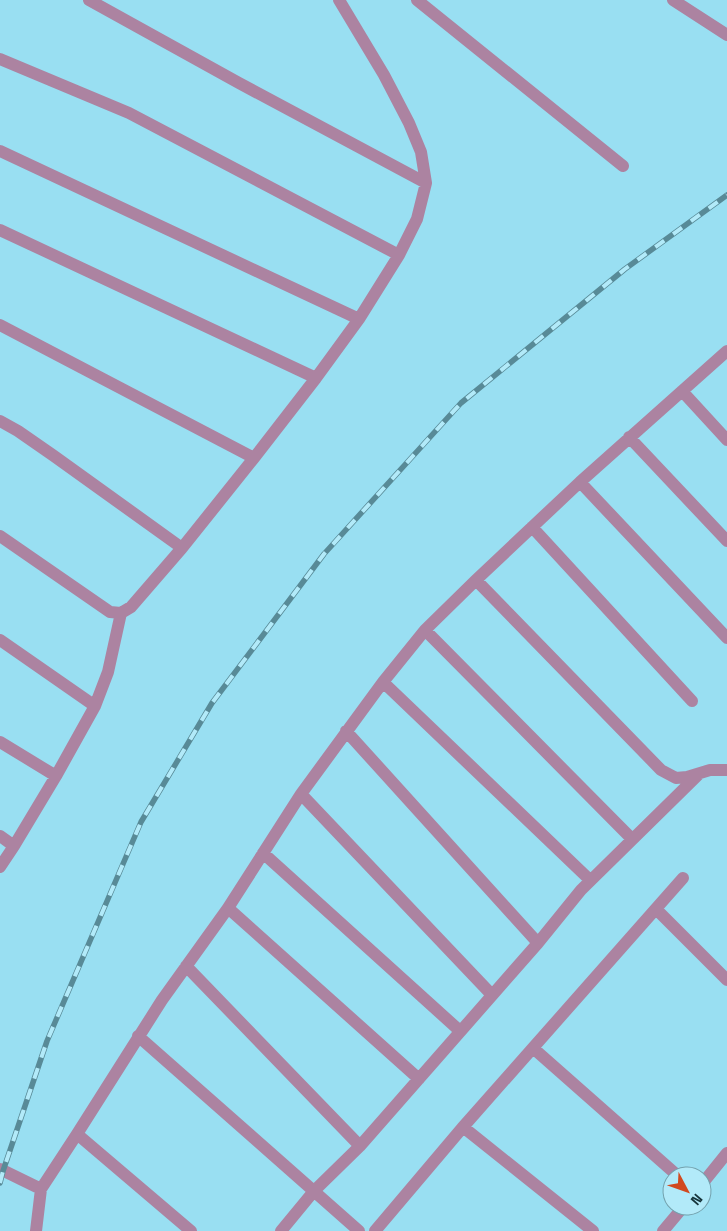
<svg xmlns="http://www.w3.org/2000/svg" width="727" height="1231" font-family="'Space Grotesk',sans-serif">
<style>
.lines{fill:none;stroke-linecap:round;stroke-linejoin:round}
.minor{stroke:#ac83a1;stroke-width:12}
.rail-casing{stroke:#588a97;stroke-width:5.5}
.rail{stroke:#b2eaf9;stroke-width:4;stroke-dasharray:11;stroke-linecap:butt}
</style>
<rect width="100%" height="100%" fill="#99dff2"/>
<g class="lines">
<path class="minor" d="M89,0L239,83L426,183
M417,0L623,166
M673,0L727,35
M0,59L129,113L399,255
M0,151L359,319
M0,230L316,378
M0,325L254,458
M682,391L727,440
M0,421L18,431L54,456L182,548
M629,437L727,541
M580,482L727,638
M532,527L692,701
M0,536L110,612L121,613L131,607L182,548L254,458L316,378L359,319L399,255L417,219L426,183L421,152L409,123L384,75L339,0
M476,580L661,770L676,778L687,777L710,770H727
M425,630L632,839
M0,640L95,706
M383,682L590,880
M346,731L538,943
M0,742L56,776
M301,794L492,995
M0,836L14,846
M263,853L460,1031
M0,867L14,846L56,776L95,706L108,672L121,613
M228,908L419,1079
M656,909L727,980
M186,966L360,1146
M138,1036L359,1231
M533,1048L678,1176
M463,1127L593,1231
M77,1134L191,1231
M0,1169L41,1189L36,1231
M702,1184L727,1153
M41,1189L77,1134L162,1000L228,908L301,794L383,682L425,630L476,580L580,482L727,351
M281,1231L314,1191L360,1146L538,943L581,890L700,773
M375,1231L463,1127L683,878
M663,1231L684,1206"/>
<g class="rail-casing">
<path id="rail" d="M0,1183L3,1171L47,1041L141,822L212,703L324,554L461,403L625,269L727,195"/>
</g>
<use href="#rail" class="rail"/>
</g>
<g transform="translate(687 1191) rotate(131)"><circle r="24" fill="#b2eaf9" stroke="#73a1ad"/>
<path d="M0-4L9 19L0 12L-9 19Z" fill="#d1491f"/>
<text y="-8" font-size="14" font-weight="bold" text-anchor="middle" fill="#15333a">N</text>
</g>
</svg>
